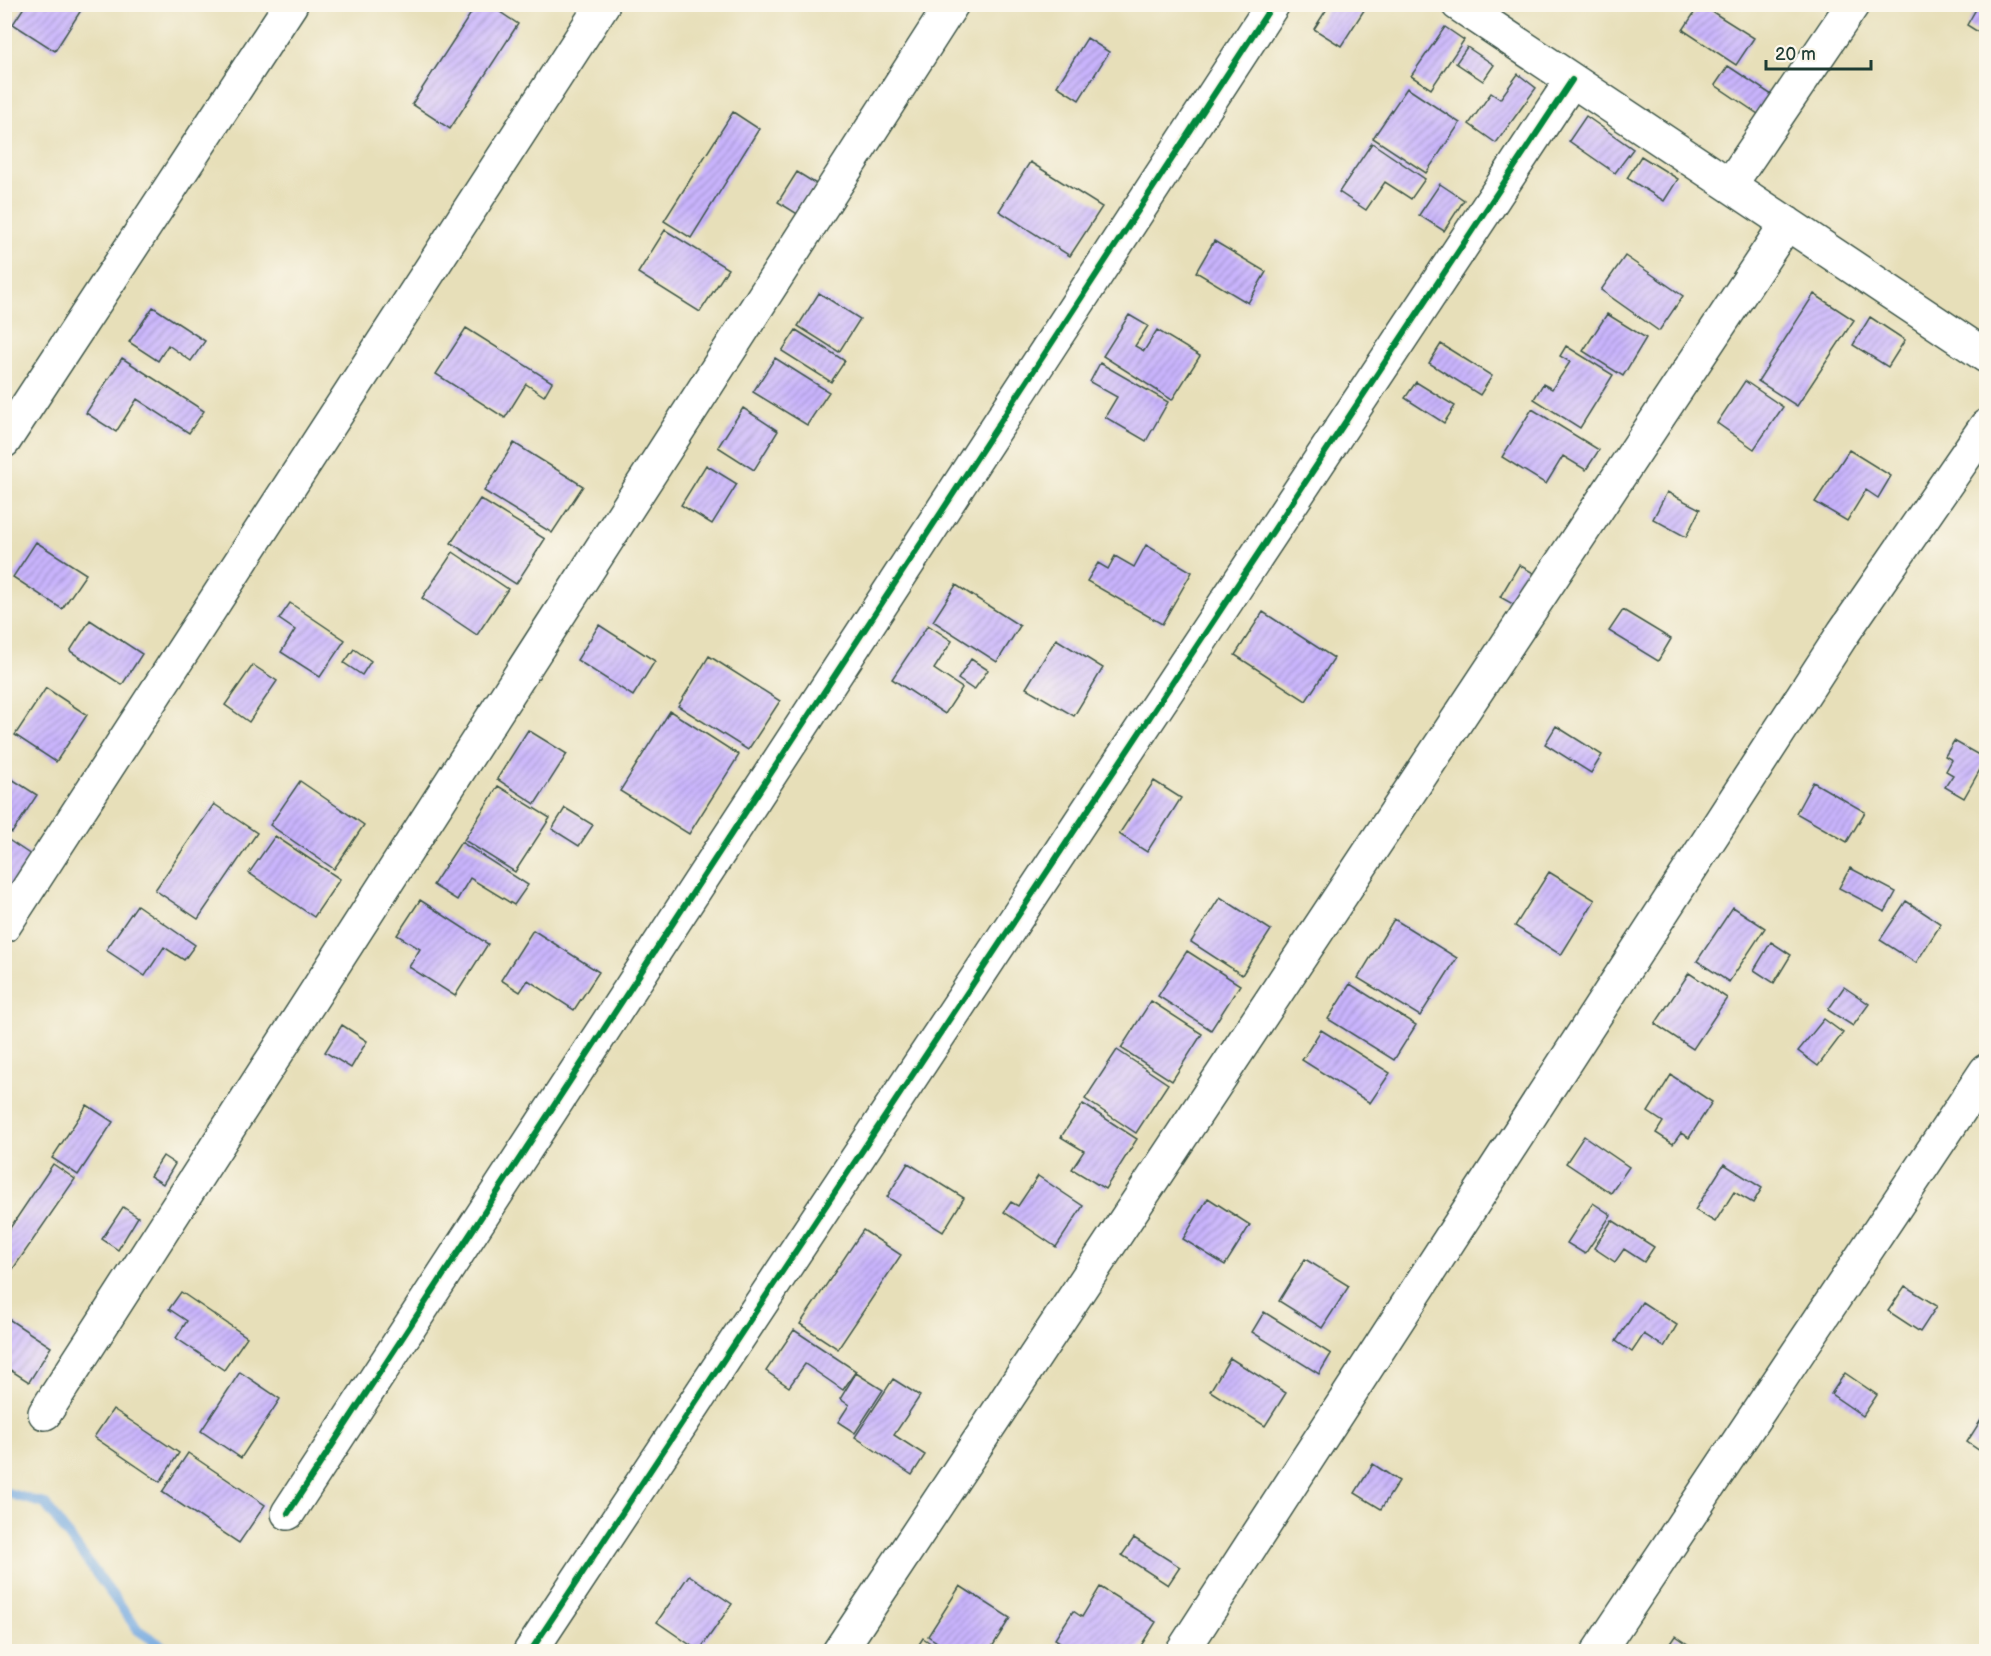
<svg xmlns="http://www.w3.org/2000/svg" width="1991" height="1656" font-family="'Balsamiq Sans',sans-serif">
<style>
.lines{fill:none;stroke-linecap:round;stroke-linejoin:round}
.stream{stroke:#72a7df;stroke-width:10}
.building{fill:url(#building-hatch)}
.minor-casing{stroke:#3d5548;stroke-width:36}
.minor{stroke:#fff;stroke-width:33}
.cycleway-casing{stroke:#fbf7ec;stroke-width:10}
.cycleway{stroke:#00873e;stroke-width:6}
</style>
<defs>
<pattern id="building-hatch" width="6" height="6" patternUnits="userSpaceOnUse" patternTransform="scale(1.5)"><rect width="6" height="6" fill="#c9b4fd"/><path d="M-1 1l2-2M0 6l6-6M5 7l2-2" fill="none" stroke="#a394ce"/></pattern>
</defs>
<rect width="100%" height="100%" fill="#fbf7ec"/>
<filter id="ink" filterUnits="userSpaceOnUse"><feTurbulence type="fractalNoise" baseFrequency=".0167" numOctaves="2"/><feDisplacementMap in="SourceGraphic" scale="12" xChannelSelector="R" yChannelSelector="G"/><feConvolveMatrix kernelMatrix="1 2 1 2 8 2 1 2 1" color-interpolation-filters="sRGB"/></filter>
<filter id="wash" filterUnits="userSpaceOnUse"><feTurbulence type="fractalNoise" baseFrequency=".008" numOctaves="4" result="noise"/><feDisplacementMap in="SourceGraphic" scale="24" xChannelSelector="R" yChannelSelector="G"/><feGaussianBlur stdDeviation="1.35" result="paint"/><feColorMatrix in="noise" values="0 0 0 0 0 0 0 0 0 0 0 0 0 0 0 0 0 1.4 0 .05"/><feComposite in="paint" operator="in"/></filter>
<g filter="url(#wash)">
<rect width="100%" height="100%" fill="#e7dfb9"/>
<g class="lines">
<path class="stream" d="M4,1492L45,1504L138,1630L171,1652"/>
</g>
<g id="blocks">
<path class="building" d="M26,4H85L55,51L13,24Z
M477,4H488L518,24L450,129L412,104Z
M1330,4H1368L1341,46L1314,29Z
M1700,4L1754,38L1736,65L1683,30Z
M1979,4H1986V37L1967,25Z
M1445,27L1464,40L1431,89L1411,76Z
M1087,38L1109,52L1079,100L1057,86Z
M1467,47L1494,65L1483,81L1456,63Z
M1728,66L1778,99L1764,118L1715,85Z
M1518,74L1536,88L1496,143L1469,124L1491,93L1500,99Z
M1407,88L1460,123L1426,173L1373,138Z
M733,112L759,129L691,238L664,221Z
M1586,116L1633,149L1615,173L1569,141Z
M1372,143L1425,179L1411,199L1385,182L1366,210L1339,192Z
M1641,156L1678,179L1664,201L1627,178Z
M1030,162L1102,207L1070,256L999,211Z
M797,172L818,185L799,215L778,202Z
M1440,184L1464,200L1444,231L1419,215Z
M665,230L728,269L700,312L638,273Z
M1214,241L1266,272L1248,303L1196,272Z
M1625,256L1683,296L1659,331L1601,290Z
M819,293L860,319L839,352L798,326Z
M1814,294L1854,320L1797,406L1758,381Z
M153,307L205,341L191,361L168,345L158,361L129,342Z
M1607,314L1646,338L1623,376L1583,351Z
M1129,315L1148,326L1135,346L1144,351L1157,330L1200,356L1172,400L1103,356Z
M1870,317L1905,340L1888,367L1853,345Z
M466,328L552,382L544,396L526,384L505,418L436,374Z
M796,330L845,361L831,382L782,351Z
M1441,344L1492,376L1480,395L1429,363Z
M1566,346L1613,375L1580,428L1534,399L1543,384L1552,389L1570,362L1560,356Z
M122,358L204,411L189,433L137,399L116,432L86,413Z
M775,358L829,392L807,425L753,392Z
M1100,363L1168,402L1146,441L1105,417L1117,397L1090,382Z
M1745,381L1783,407L1754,449L1717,423Z
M1416,382L1455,406L1444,423L1405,398Z
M743,408L778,431L754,470L718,447Z
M1532,409L1599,450L1586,470L1563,456L1546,484L1502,457Z
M514,443L583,486L552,533L484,491Z
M1849,450L1891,476L1878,498L1866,490L1847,521L1815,502Z
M706,465L737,484L712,524L681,505Z
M1667,492L1700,509L1686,537L1653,519Z
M480,499L545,539L516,584L451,543Z
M36,542L86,574L62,609L13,577Z
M1146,545L1192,572L1162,624L1087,581L1098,563L1108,569L1115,556L1134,567Z
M453,552L508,589L477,635L422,598Z
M1519,565L1539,576L1520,608L1500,597Z
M956,585L1020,626L997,662L933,621Z
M290,603L345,640L320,677L281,652L295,630L279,619Z
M1623,610L1671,639L1658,661L1609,631Z
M1263,612L1334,658L1306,701L1235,655Z
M90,620L142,654L122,685L70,651Z
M599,625L655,661L633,696L577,660Z
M928,625L952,641L934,669L962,688L945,714L892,679Z
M1056,639L1103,668L1074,716L1026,688Z
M354,649L371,661L362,675L344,663Z
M709,656L780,701L748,750L678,706Z
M971,659L988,670L974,690L958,679Z
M253,665L277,681L249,722L225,705Z
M46,688L87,715L56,762L15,735Z
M670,711L739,755L689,834L620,791Z
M1556,726L1602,755L1591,773L1545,744Z
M528,730L567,754L535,804L497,779Z
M1954,741L1986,759L1964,798L1945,787L1953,775L1946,771L1952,760L1945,756Z
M4,774L37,795L12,833L4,828Z
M300,781L364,825L334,869L270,825Z
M1154,781L1181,798L1147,852L1119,834Z
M1813,782L1865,812L1847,842L1796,813Z
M498,786L550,818L515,872L464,840Z
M214,804L257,833L198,919L155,890Z
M565,808L593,825L579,846L552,829Z
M275,836L340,879L314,917L249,873Z
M4,837L34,857L4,902Z
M461,842L528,885L514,905L470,878L457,900L433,885Z
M1850,868L1896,892L1885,912L1839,888Z
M1549,872L1595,900L1561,955L1515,926Z
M1220,897L1271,930L1242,975L1191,942Z
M420,900L488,944L455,996L409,967L420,949L397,935Z
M1906,901L1941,924L1916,963L1880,940Z
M137,905L195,945L184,960L164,947L145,976L106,950Z
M1733,907L1765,928L1729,982L1697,961Z
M1394,919L1457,958L1420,1016L1358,978Z
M533,930L599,972L574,1010L528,980L520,992L501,980Z
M1771,942L1791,955L1774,983L1754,970Z
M1187,951L1240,985L1211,1030L1158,996Z
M1689,973L1727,998L1693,1049L1655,1024Z
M1350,984L1416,1025L1394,1060L1328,1019Z
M1844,987L1869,1004L1853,1026L1828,1010Z
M1151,1001L1202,1034L1172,1081L1121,1048Z
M1824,1019L1843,1033L1818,1066L1798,1051Z
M342,1025L367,1041L351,1068L325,1052Z
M1321,1030L1390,1073L1370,1103L1302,1060Z
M1117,1050L1168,1084L1136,1133L1085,1099Z
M1671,1075L1712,1102L1689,1138L1681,1133L1673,1144L1656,1133L1663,1122L1648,1112Z
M1083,1104L1137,1139L1105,1189L1072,1169L1084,1151L1061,1137Z
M87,1105L113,1122L78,1175L52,1158Z
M1584,1136L1629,1167L1611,1193L1566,1163Z
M163,1156L175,1164L163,1184L150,1176Z
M908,1163L964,1198L943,1232L887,1197Z
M53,1164L75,1179L4,1282V1237Z
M1724,1164L1762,1188L1753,1203L1734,1192L1715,1222L1695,1210Z
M1038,1176L1083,1206L1056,1247L1004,1212L1011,1202L1018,1206Z
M1208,1198L1250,1225L1225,1265L1183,1239Z
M1593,1203L1611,1215L1585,1254L1567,1243Z
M123,1207L138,1217L118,1250L102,1239Z
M1612,1220L1654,1247L1644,1262L1624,1249L1615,1262L1594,1248Z
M863,1230L901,1255L838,1349L800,1324Z
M1305,1259L1349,1286L1322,1328L1279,1301Z
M1905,1286L1937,1306L1920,1332L1888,1311Z
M181,1292L247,1337L224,1370L176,1338L187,1321L169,1309Z
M1642,1302L1677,1325L1664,1347L1644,1334L1632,1352L1616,1341Z
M1264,1312L1331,1354L1319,1374L1252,1332Z
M4,1316L51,1347L29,1382L4,1366Z
M794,1330L856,1371L843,1390L805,1364L789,1387L766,1371Z
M1230,1358L1286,1393L1265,1426L1210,1391Z
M240,1372L280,1399L241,1458L201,1431Z
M856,1373L883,1390L855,1433L838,1422L849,1405L840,1399Z
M1845,1373L1877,1395L1863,1416L1831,1394Z
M893,1379L920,1396L894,1435L925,1455L912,1475L855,1437Z
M113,1409L179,1453L160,1482L94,1437Z
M1986,1412V1455L1967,1442Z
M188,1453L265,1505L239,1543L162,1492Z
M1373,1464L1399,1481L1381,1509L1355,1493Z
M1134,1538L1180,1567L1168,1585L1122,1555Z
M689,1575L732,1604L699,1651L657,1622Z
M960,1586L1010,1618L989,1652H952L928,1636Z
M1100,1587L1156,1622L1137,1652H1075L1055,1639L1073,1611L1082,1617Z
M1676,1636L1699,1652H1665Z
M923,1638L944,1652H914Z"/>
</g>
</g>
<g filter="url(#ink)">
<use href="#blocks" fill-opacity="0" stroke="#3d5548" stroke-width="1.5"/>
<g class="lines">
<g class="minor-casing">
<path id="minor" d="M1458,4L1986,356
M1730,185L1853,4
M4,441L291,4
M4,926L603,4
M45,1413L952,4
M288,1513L1273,4
M530,1652L1572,80
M839,1652L1787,223
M1182,1652L1844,632L1986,426
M1598,1652L1986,1071"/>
</g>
<use href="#minor" class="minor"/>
<g class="cycleway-casing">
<path id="cycleway" d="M288,1513L1273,4
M530,1652L1572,80"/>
</g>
<use href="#cycleway" class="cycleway"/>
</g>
</g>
<rect width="1991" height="1656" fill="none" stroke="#fbf7ec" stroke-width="24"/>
<path d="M1766 60v9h105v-9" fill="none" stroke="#1f3d34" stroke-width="3"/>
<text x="1775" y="60" font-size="18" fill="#1f3d34" stroke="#fbf7ec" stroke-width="4.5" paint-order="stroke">20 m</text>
</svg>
